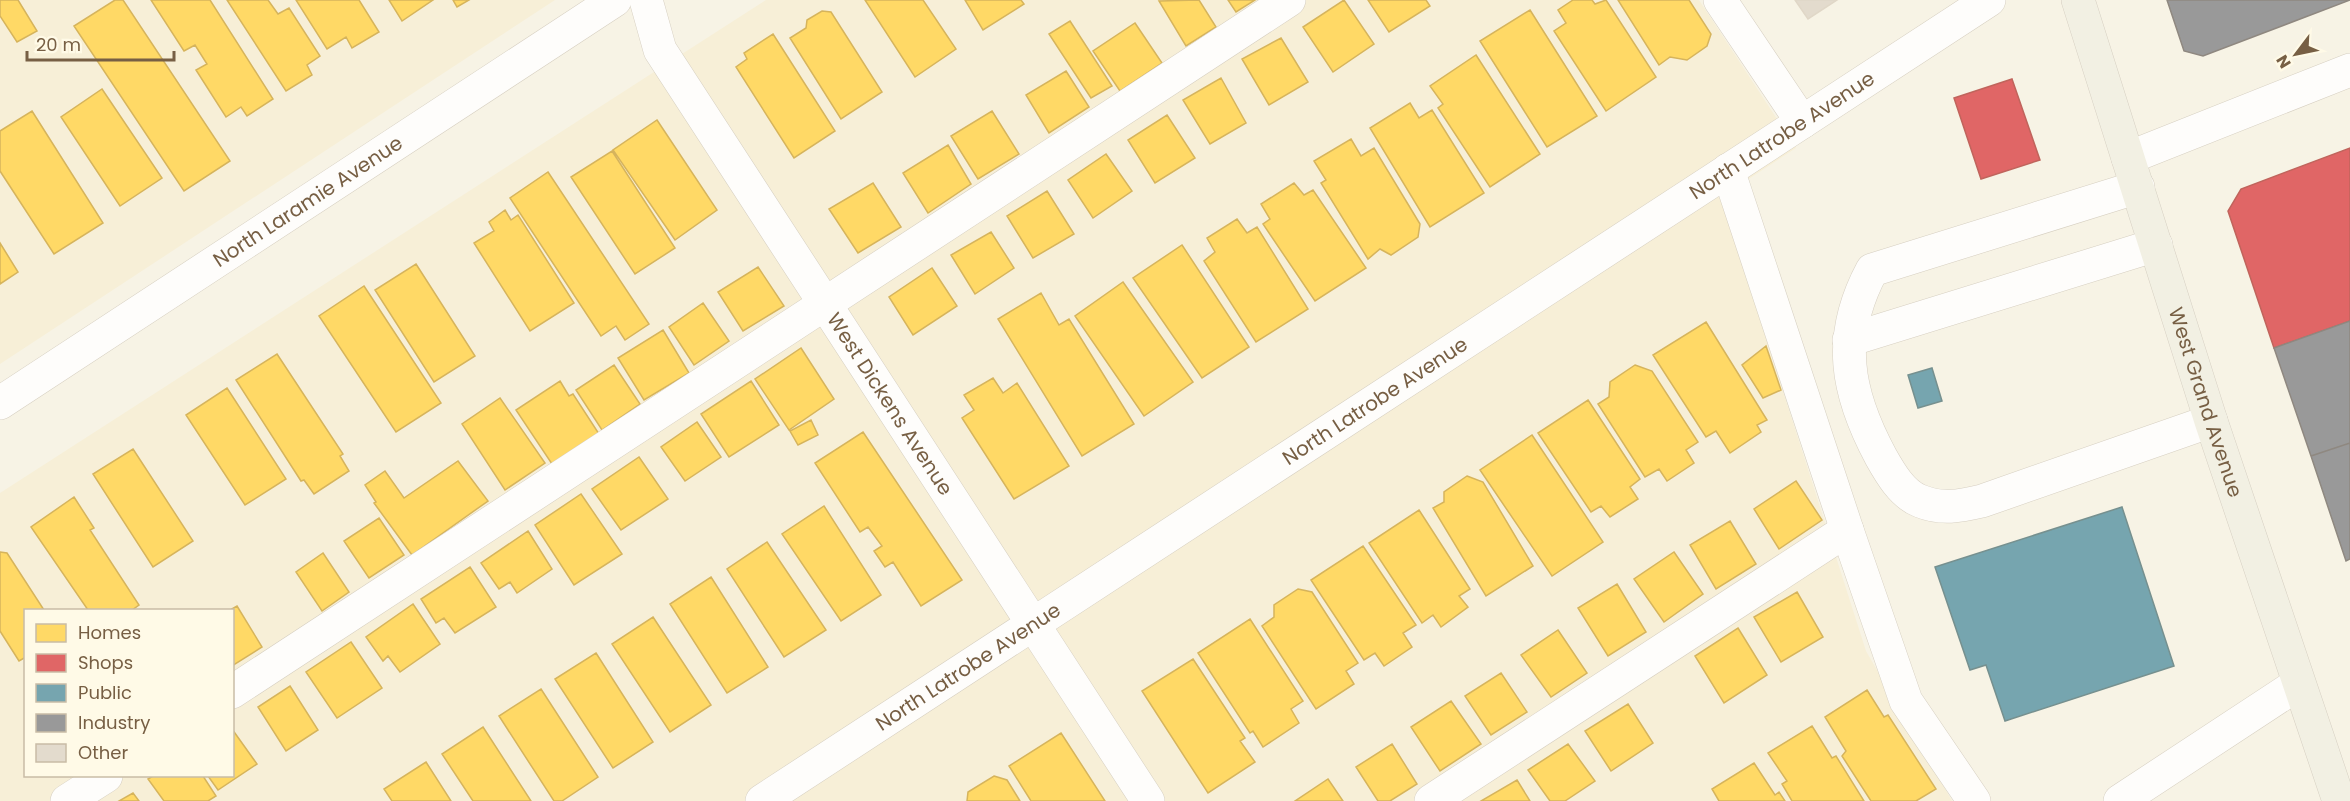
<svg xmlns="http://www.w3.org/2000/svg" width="2350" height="801" font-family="Poppins,sans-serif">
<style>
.residential{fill:#f7efd7;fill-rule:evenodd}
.homes{fill:#ffd966;stroke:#d6b45c;stroke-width:1.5}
.shops{fill:#e06666;stroke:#c0645c;stroke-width:1.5}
.public{fill:#76a5af;stroke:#76908f;stroke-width:1.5}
.industry{fill:#999;stroke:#8f8880;stroke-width:1.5}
.building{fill:#e3dbcd;stroke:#e0d7c7;stroke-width:1.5}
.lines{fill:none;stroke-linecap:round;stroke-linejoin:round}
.minor-casing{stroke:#d6cfc1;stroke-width:34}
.major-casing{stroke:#d6cfc2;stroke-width:34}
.minor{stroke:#fefdfb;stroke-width:33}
.major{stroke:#f2f0e3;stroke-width:33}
.labels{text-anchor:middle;stroke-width:6;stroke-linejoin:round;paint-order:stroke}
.street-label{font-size:20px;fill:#775f44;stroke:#fffae7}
</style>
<rect width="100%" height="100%" fill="#f7f3e5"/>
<path class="residential" d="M0,0H555L0,364Z
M766,0H1699L1796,148L1721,197L1866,651L1952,801H0V493ZM26,610H232V776H26Z"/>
<path class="homes" d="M0,0H18L37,31L17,42L0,16Z
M115,0H123L230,161L184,191L74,26Z
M151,0H210L273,99L247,116L241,107L226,117L196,70L207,64L195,45L184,51Z
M227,0H268L278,14L289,8L320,56L307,65L312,75L286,91Z
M296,0H359L379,32L352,48L346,37L327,49Z
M389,0H433L402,21Z
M453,0H469L457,7Z
M865,0H923L956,49L915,77Z
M965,0H1021L1024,4L983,30Z
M1199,0L1216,27L1186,46L1159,1Z
M1228,0H1255L1236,12Z
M1344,0L1374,44L1333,72L1303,27Z
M1368,0H1426L1430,6L1389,32Z
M1573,0H1592L1595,4L1606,0L1656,77L1606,111L1554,31L1566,23L1558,10Z
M1618,0H1689L1711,34L1707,46L1687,60L1670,57L1659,65Z
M1530,10L1597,116L1547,147L1480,41Z
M822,11L831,12L882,92L841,119L790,38L806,28L807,20Z
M1070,21L1112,86L1091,98L1049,34Z
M1135,23L1162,63L1120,91L1093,51Z
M773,34L835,131L794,158L736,67L747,59L744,53Z
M1281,38L1308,82L1269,105L1242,59Z
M1476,55L1540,154L1490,187L1438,108L1443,104L1430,86Z
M1066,71L1089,107L1049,133L1026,95Z
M1221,78L1246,123L1210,144L1183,100Z
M102,89L162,178L120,206L61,117Z
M1410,103L1419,118L1432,110L1484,193L1430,227L1370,128Z
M32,111L103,223L54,254L0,171V131Z
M992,111L1019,154L978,179L951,136Z
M1167,115L1195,158L1155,183L1128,140Z
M657,120L717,210L675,240L613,150Z
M1351,139L1361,156L1374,148L1420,224L1418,237L1391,255L1380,249L1368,259L1321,183L1326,180L1314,161Z
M948,145L971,184L928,213L903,173Z
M612,151L675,248L635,274L571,177Z
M1106,154L1132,191L1093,218L1068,180Z
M548,172L649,324L625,340L616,326L601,336L510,198Z
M873,183L901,227L858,253L829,209Z
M1294,183L1304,195L1313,190L1366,268L1315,301L1263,224L1270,219L1261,204Z
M1047,191L1074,234L1033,258L1007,216Z
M505,210L511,220L518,215L574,303L530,331L474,243L494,231L489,222Z
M1237,219L1247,233L1257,227L1308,309L1256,342L1204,261L1215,252L1207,238Z
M991,232L1014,268L975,294L951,255Z
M0,243L18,272L0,284Z
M1182,245L1249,347L1202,378L1133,278Z
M416,264L475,356L434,382L375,290Z
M758,267L784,306L743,331L718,292Z
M932,268L957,306L913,335L889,297Z
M1123,282L1193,382L1144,416L1075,316Z
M364,286L441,403L396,432L319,316Z
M1041,293L1059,325L1069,319L1134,424L1082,456L998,319Z
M703,303L729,341L694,365L669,327Z
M1706,322L1767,420L1757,425L1761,432L1730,453L1716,431L1706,437L1653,355Z
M663,330L689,373L644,400L618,358Z
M1766,346L1781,390L1763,398L1742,365Z
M801,348L834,399L789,430L755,379Z
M277,354L343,454L340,456L349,471L314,494L304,480L301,481L236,380Z
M614,365L640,404L602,430L576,390Z
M1635,365L1652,371L1698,442L1686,450L1694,463L1667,481L1659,469L1645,477L1598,404L1609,397L1610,382Z
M993,378L1003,393L1017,383L1069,466L1014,499L962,418L974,410L964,395Z
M560,381L569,396L573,394L601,437L554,467L516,410Z
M751,381L779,425L729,457L701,414Z
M227,388L286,479L245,505L186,415Z
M500,398L545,463L505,490L462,424Z
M1588,400L1640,479L1630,487L1638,499L1610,517L1601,506L1591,512L1538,433Z
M811,420L818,435L798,445L790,431Z
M697,422L721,457L685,481L661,447Z
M863,432L962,580L921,606L893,562L885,567L874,551L882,546L868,527L860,532L815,463Z
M1532,435L1603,542L1552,576L1480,470Z
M133,449L193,541L153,567L93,474Z
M639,457L668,499L621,530L592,489Z
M458,461L488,501L412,555L374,503L376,502L365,485L385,471L404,498Z
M1467,476L1483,482L1533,566L1486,596L1433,508L1444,502V492Z
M1796,481L1822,520L1779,549L1754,509Z
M581,494L622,554L574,585L535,525Z
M74,497L94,528L90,530L139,605L132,610H88L31,527Z
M824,506L881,595L841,621L782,534Z
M1419,510L1470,589L1459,596L1468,607L1441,627L1433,615L1422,623L1369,543Z
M379,518L404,555L369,578L344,541Z
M1730,521L1756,564L1716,589L1690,545Z
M528,531L552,569L517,593L510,582L499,589L481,563Z
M767,542L826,630L784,657L727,569Z
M1363,546L1416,625L1403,633L1412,647L1384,666L1375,653L1364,660L1311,580Z
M0,552L7,553L44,610H26V657L19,661L0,631Z
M1674,552L1703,594L1664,622L1634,579Z
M323,553L349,592L322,611L296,572Z
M470,567L496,607L455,633L444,618L436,623L421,599Z
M711,577L768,667L727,693L670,604Z
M1617,584L1646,632L1608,656L1578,608Z
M1298,589L1312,592L1358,663L1346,671L1354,684L1316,709L1262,626L1274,617V605Z
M1797,592L1823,637L1781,662L1754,617Z
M413,604L440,644L400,672L388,656L383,661L366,637Z
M237,606L262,647L232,666V610H230Z
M653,617L711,705L670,732L612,644Z
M1250,619L1303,701L1291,709L1299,723L1263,747L1253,731L1250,733L1198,653Z
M1738,628L1767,675L1724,703L1695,656Z
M1558,630L1587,673L1551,697L1521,655Z
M351,642L382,688L337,718L306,672Z
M596,653L653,742L613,768L555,679Z
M1193,659L1245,738L1240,741L1255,762L1208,793L1142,691Z
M1501,673L1527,712L1491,735L1465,696Z
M290,686L318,730L286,751L258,707Z
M541,689L598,777L562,801H554L499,716Z
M1867,690L1884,717L1888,715L1936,789L1916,801H1871L1842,756L1846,751L1825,717Z
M1451,701L1481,744L1440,771L1411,727Z
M1628,704L1653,743L1611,771L1585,731Z
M1812,726L1832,758L1836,756L1864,801H1792L1782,784L1787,781L1768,753Z
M483,727L531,801H473L442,754Z
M232,729L257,764L218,790L208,776H232Z
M1061,733L1105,801H1031L1009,766Z
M1392,744L1417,784L1390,801H1378L1356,767Z
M1568,744L1595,781L1565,801H1550L1528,770Z
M426,762L451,801H392L384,789Z
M1754,763L1775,795L1779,792L1785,801H1719L1712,789Z
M153,776H203L216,796L208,801H164L148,779Z
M994,776L1007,780L1020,801H967L968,792Z
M1328,779L1343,801H1295Z
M1517,780L1530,801H1481Z
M133,793L139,801H119Z"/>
<path class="shops" d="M2012,79L2040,160L1981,179L1954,98Z
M2350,148V321L2274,348L2228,211L2241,189Z"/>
<path class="public" d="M1932,368L1942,401L1918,408L1908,375Z
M2122,507L2174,666L2005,721L1986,665L1970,670L1935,567Z"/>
<path class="industry" d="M2167,0H2350L2203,56L2184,51Z
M2350,321V443L2311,456L2274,348Z
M2350,443V559L2346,561L2311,456Z"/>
<path class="building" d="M1795,0H1837L1808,19Z"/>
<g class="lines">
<g class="minor-casing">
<g id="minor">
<path id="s1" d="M646,0L660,50L1148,801"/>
<path d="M1720,0L1802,122"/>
<path d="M2128,158L2350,70"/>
<path d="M1728,170L1847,530L1906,701L1974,801"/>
<path d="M2138,187L1872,270C1836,337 1846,392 1881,457C1890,473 1902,494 1920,501C1942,510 1960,506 1982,501L2211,421"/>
<path d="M1849,340L2156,245"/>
<path id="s2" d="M0,403L615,0"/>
<path d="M232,692L1289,0"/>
<path d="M67,801L106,776"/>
<path id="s3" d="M762,801L1989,0"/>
<path d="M1431,801L1847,530"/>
<path d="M2120,801L2298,684"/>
</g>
</g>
<g class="major-casing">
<g id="major">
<path id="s4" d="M2078,0L2211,421L2339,801"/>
</g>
</g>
<use href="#minor" class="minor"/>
<use href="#major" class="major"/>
</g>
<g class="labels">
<g class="street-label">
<text dy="7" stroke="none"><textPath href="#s3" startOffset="1218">North Latrobe Avenue</textPath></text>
<text dy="7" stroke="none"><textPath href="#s2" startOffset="368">North Laramie Avenue</textPath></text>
<text dy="7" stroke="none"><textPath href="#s3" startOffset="732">North Latrobe Avenue</textPath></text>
<text dy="7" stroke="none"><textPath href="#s4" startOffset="422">West Grand Avenue</textPath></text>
<text dy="7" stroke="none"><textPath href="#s1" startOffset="474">West Dickens Avenue</textPath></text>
<text dy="7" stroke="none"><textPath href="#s3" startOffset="246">North Latrobe Avenue</textPath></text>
</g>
</g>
<rect x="24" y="609" width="210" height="168" fill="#fffae7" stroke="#c9bca6" stroke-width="1.5"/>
<rect x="36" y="624" width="30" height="18" fill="#ffd966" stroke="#c9bca6" stroke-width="1.5"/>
<text x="78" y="639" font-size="18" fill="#775f44">Homes</text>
<rect x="36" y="654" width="30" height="18" fill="#e06666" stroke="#c9bca6" stroke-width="1.5"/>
<text x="78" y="669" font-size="18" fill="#775f44">Shops</text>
<rect x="36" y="684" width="30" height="18" fill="#76a5af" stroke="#c9bca6" stroke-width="1.5"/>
<text x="78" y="699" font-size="18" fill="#775f44">Public</text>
<rect x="36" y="714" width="30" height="18" fill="#999999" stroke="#c9bca6" stroke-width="1.5"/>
<text x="78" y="729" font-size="18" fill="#775f44">Industry</text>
<rect x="36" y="744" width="30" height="18" fill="#e3dbcd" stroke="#c9bca6" stroke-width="1.5"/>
<text x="78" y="759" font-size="18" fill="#775f44">Other</text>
<g transform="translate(2296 54) rotate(238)" stroke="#fffae7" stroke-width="4.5" paint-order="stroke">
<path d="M0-4.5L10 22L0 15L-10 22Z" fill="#775f44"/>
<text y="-9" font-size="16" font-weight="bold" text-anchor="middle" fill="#775f44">N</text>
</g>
<path d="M27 51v9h147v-9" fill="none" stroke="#775f44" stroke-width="3"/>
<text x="36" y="51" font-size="18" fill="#775f44" stroke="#fffae7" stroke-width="4.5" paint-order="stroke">20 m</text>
</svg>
